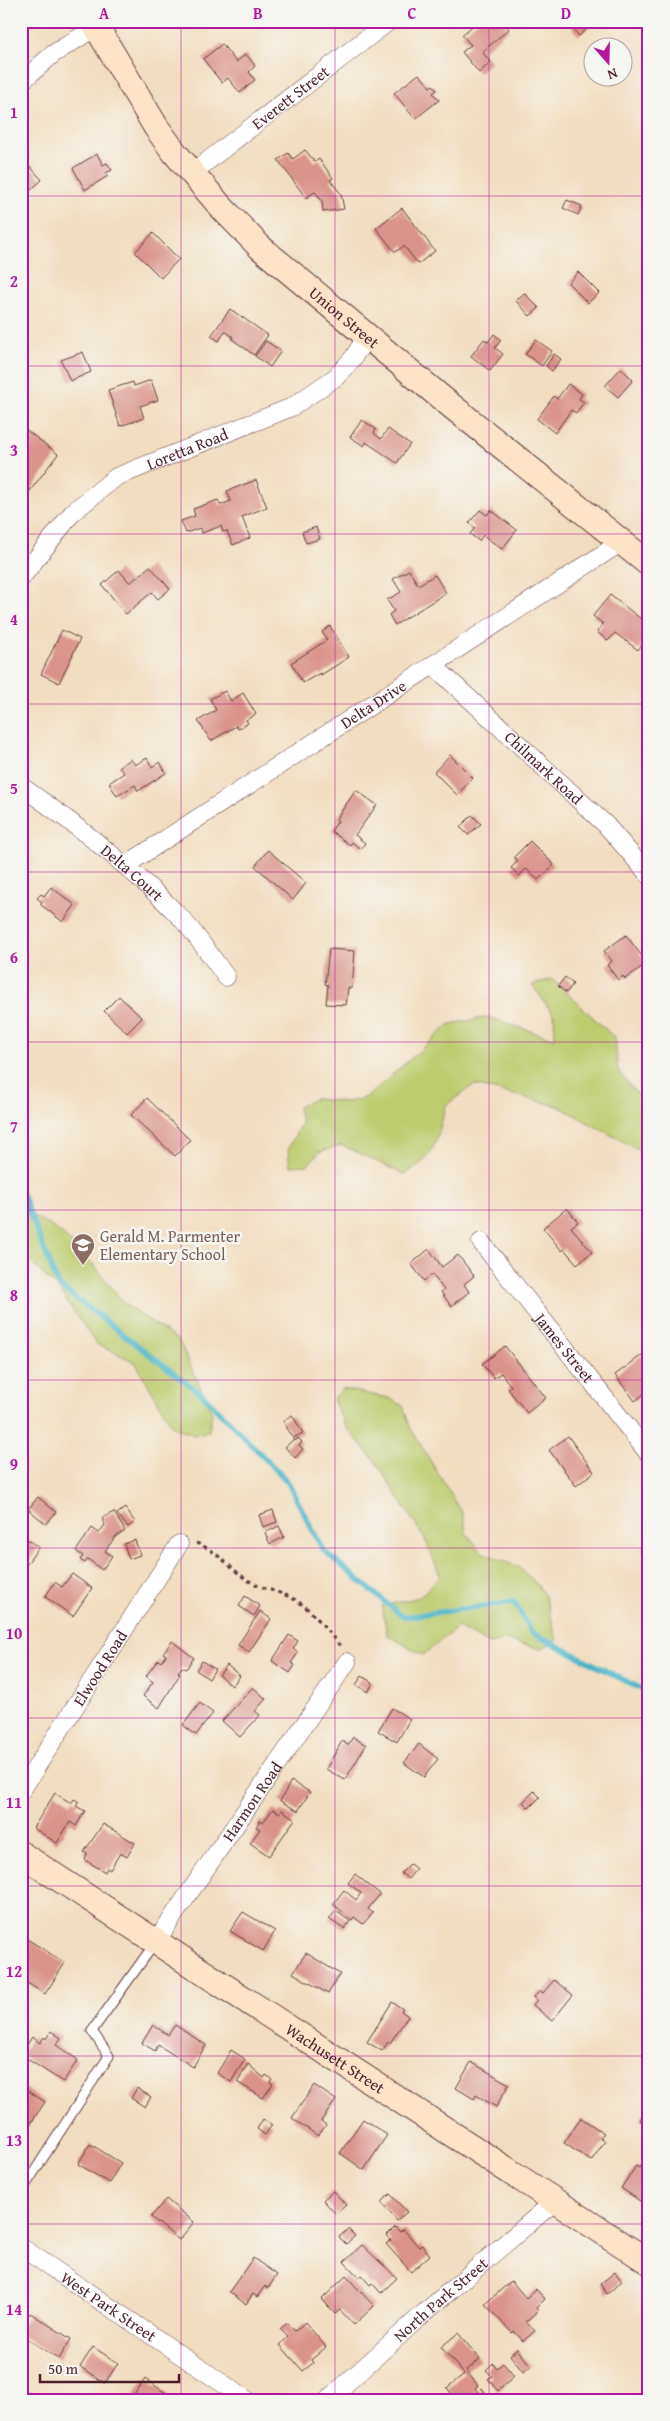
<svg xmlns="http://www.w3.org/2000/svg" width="670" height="2421" font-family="'Gentium Book Plus',serif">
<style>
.green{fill:#bccc6e;stroke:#83764c}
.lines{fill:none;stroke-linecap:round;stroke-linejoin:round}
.stream{stroke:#4bb5c8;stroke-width:5.5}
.building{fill:#da938b}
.lane-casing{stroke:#633c41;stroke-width:11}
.street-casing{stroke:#633c41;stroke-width:19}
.secondary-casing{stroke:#633c41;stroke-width:27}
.path{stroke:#633c41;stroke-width:3;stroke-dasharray:4 4;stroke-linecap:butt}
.lane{stroke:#fff;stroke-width:9}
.street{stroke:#fff;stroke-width:18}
.secondary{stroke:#fee4c6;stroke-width:25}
.grid{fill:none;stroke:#b5179e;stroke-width:1;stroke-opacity:0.55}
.labels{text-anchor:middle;stroke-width:5;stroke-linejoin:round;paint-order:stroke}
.street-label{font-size:16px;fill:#4a1f2b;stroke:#f6f6f2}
.education-label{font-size:16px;fill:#785e54;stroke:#f6f6f2;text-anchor:start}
.neatline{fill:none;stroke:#b5179e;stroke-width:2}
.grid-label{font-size:16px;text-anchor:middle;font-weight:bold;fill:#b5179e}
</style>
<rect width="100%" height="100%" fill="#f6f6f2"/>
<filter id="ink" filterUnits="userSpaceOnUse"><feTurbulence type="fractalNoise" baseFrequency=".02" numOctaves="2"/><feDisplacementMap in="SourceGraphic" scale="10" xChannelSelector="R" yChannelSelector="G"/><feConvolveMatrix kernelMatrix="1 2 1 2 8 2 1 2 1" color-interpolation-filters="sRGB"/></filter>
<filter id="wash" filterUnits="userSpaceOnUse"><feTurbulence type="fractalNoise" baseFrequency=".0096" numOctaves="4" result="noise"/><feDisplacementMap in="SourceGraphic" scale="20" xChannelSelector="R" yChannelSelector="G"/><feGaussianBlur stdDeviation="1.12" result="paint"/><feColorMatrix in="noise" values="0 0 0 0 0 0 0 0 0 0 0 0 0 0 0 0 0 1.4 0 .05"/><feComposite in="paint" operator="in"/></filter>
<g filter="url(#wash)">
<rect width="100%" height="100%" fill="#f1ddbf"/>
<path class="green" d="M552,979L615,1038L618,1071L649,1108V1153H644L558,1106L474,1085L446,1105C438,1135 435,1162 403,1174L342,1145L319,1152L308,1165L290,1166L288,1150L301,1123L298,1107L315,1099L348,1102L367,1097L450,1024L488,1017L555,1039L554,1015L532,985Z
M21,1203L32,1215L60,1232L92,1263L125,1304L179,1341L212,1412L209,1431L193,1435L172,1426L135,1362L96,1344L57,1287L21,1254Z
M343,1389L389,1398L403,1406L411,1429L463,1514L466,1533L482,1552L518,1567L537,1584L546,1598L557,1640L541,1649L504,1640L490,1644L458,1627L423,1655L387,1635L382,1606L420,1597L440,1575L425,1539L375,1461L345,1426L333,1399Z"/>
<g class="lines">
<path class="stream" d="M21,1191L58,1285L203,1395L287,1481L323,1550L403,1617L514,1602L531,1632L649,1693"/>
</g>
<g id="blocks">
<path class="building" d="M478,21H502L509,29L482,52L491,62L479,73L462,52L471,45L462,35Z
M579,21H587L591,25L579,36L572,28Z
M222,44L236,62L246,54L255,66L249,72L255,80L240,93L228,78L222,83L203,59Z
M419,74L430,87L433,85L437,90L433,93L439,100L415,119L394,93Z
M305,150L315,162L319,159L333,178L330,180L341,194L344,209L323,212L322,201L315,192L306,198L278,160L288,153L293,159Z
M97,154L103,165L107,163L112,170L106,173L108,176L85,190L73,168Z
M28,164L42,180L26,194L21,189V170Z
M567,200L582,206L578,215L563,208Z
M402,208L435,251L418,264L404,246L395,252L376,228Z
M153,233L179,259L161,278L135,252Z
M578,272L599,293L588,303L568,283Z
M524,293L539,308L530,316L516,301Z
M230,309L268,335L254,355L232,339L233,337L225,331L219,341L211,336Z
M494,334L501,340L495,348L503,354L490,371L471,356L484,339L488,342Z
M536,340L552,351L542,366L525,354Z
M266,341L281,351L270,367L255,356Z
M83,352L91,372L70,381L61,360Z
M554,354L561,359L552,371L546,366Z
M621,368L633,380L618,397L605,386Z
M151,380L158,400L140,406L144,418L120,426L108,390L133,382L134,386Z
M568,384L582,394L579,399L584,402L576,413L571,410L555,433L537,419L554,396L557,399Z
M362,420L376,429L374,433L381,439L388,429L410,444L397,463L366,442L364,446L350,437Z
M25,429L58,454L27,495L21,492V434Z
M256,480L267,507L242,517L250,538L233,545L227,531L223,532L221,526L202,533L200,528L186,533L181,521L195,516L193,509L218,500L220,505L231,501L227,491Z
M480,510L487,515L491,510L517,530L502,549L483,535L479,541L470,534L475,528L469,523Z
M316,527L320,539L306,543L302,532Z
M150,566L170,589L158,599L152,592L126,614L102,585L119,570L130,583Z
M409,570L418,585L435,575L446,593L395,625L389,615L394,611L387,600L401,592L393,579Z
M610,595L649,625V635L638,650L615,633L608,641L597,632L603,624L593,616Z
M330,626L349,657L321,675L320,673L303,683L291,663L327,640L322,632Z
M62,630L80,639L59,683L41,674Z
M225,691L231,701L243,693L256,714L246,720L248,723L238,729L236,726L211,741L198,721L216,710L210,699Z
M450,755L473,778L457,795L434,772Z
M147,758L152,767L160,762L166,773L138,791L135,785L117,796L109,783L124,773L119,767L131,759L135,765Z
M356,790L377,805L355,835L365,843L361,849L352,842L350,845L331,831L338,821L336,819Z
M472,815L481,824L468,835L460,827Z
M530,841L554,865L538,880L526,869L519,876L511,868L518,861L514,857Z
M268,850L306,883L293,900L255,866Z
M51,887L75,905L63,922L40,904L42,902L37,898L41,894L44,896Z
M626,935L647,963L625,979L623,976L618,980L607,965L612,961L604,951Z
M329,949L355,951L352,988H348L346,1005L326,1004L328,985L325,984Z
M565,977L573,984L566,993L558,986Z
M119,996L142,1018L127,1033L104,1011Z
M147,1098L190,1140L175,1156L131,1115Z
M567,1208L578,1222L571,1227L592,1252L577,1264L564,1249L562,1251L543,1228Z
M429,1249L442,1267L458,1255L474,1276L464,1284L469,1292L451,1306L441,1292L444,1290L432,1274L424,1281L411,1264Z
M505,1346L546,1398L527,1413L508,1389L511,1386L501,1373L494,1378L482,1364Z
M642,1355L649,1364V1390L635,1401L615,1375Z
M292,1415L303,1433L293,1438L283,1421Z
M568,1436L594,1472L576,1486L549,1450Z
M298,1438L302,1442L299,1445L303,1449L295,1458L285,1447L294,1439L295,1441Z
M38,1497L56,1512L46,1524L28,1509Z
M125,1508L135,1522L128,1527L117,1514Z
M273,1510L277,1522L263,1527L259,1515Z
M114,1512L125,1531L116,1536L105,1551L112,1556L102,1570L88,1559L85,1563L80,1560L83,1556L76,1551L92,1528L99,1533L105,1525L102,1518Z
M279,1526L284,1537L270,1544L265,1533Z
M21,1535L39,1547L21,1572Z
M135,1540L140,1555L129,1559L124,1544Z
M649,1542V1558L641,1549Z
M72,1574L92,1588L73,1616L45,1597L55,1582L62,1587Z
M245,1596L260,1606L254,1616L239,1606Z
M260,1611L271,1619L249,1652L238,1645Z
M289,1635L298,1641L293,1649L298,1653L291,1663L295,1665L290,1673L272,1661Z
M172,1641L194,1658L186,1669L182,1667L178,1672L180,1674L159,1708L143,1696L153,1682L146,1676L158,1660L161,1662L166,1655L163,1653Z
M202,1661L215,1669L209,1679L196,1670Z
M227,1665L240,1676L232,1686L219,1675Z
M362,1676L373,1683L368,1692L356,1685Z
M253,1687L266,1699L255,1711L260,1715L240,1737L222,1721Z
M200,1703L213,1713L196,1735L183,1725Z
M392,1708L410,1719L397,1742L378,1731Z
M353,1737L366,1745L345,1780L326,1769L342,1741L348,1745Z
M419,1744L438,1759L424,1777L404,1763Z
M291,1781L310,1792L298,1811L280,1801Z
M534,1791L540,1797L529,1808L523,1802Z
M55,1793L71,1803L74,1799L79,1802L76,1806L85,1811L76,1826L70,1822L57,1843L33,1828Z
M273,1809L279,1813L282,1810L295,1819L269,1856L250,1843L260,1829L256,1827L260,1820L263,1822Z
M103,1824L135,1843L127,1857L120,1853L110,1870L107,1868L105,1872L85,1860L87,1854L84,1852Z
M410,1864L416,1869L408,1879L401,1873Z
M355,1874L380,1894L368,1909L373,1913L363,1924L354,1917L352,1920L333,1904L344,1890L356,1900L361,1893L348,1883Z
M336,1911L350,1921L344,1929L329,1919Z
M243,1912L275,1931L263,1951L230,1931Z
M24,1937L65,1963L45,1994L21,1979V1942Z
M306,1953L340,1974L328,1994L293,1973Z
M554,1980L573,1995L552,2021L533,2005L537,2000L534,1997L540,1991L543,1993Z
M392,2002L403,2009L401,2011L408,2016L390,2043L388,2042L382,2051L367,2042Z
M153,2025L168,2035L175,2025L206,2045L193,2067L158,2045L155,2051L142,2043Z
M51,2031L61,2038L56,2045L78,2060L63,2082L21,2055L32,2037L40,2043L44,2037L46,2039Z
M231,2050L245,2059L231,2082L217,2073Z
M471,2062L509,2084L496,2107L476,2095L474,2099L456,2088Z
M248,2064L264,2078L266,2075L272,2079L270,2082L273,2084L263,2098L237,2082Z
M314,2085L336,2100L321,2121L326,2125L318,2136L292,2118Z
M21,2086L45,2102L21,2138Z
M137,2088L151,2097L145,2107L131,2098Z
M649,2106V2126L640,2120Z
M581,2118L604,2133L600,2138L605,2141L591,2161L564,2143Z
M263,2119L272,2125L265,2135L257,2129Z
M363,2119L387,2135L364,2170L340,2153Z
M90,2144L121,2163L109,2183L78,2164Z
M649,2154V2195L643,2203L621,2188L636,2166L639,2168Z
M333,2191L346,2205L336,2214L323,2200Z
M390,2194L407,2212L397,2221L381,2202Z
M166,2199L194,2222L179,2240L151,2217Z
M395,2227L400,2232L403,2229L419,2247L422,2245L430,2255L411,2272L386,2244L391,2240L387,2235Z
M348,2229L355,2236L346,2244L339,2237Z
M362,2245L397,2278L381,2293L372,2283L370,2285L361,2275L359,2277L344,2262Z
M253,2258L277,2275L268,2288L265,2286L257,2297L253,2294L246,2304L229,2292Z
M615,2272L622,2281L607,2294L600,2284Z
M346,2276L374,2306L354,2325L340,2310L335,2314L322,2299Z
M511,2281L526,2298L536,2289L545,2299L536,2308L538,2311L526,2321L535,2331L523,2341L514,2331L512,2333L485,2304Z
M30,2313L71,2339L59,2359L21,2335V2326Z
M305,2322L326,2347L311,2360L313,2363L303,2371L280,2345L288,2337L280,2329L287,2323L295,2331Z
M458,2333L480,2359L466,2371L478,2385L475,2388L478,2392L482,2388L485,2392L481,2396L483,2398L481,2400H457L447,2388L464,2374L441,2347Z
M93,2347L118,2363L105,2383L80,2367Z
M517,2349L531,2366L523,2372L510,2355Z
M493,2363L497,2368L503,2363L514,2376L498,2391L488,2379L492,2376L486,2370Z
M145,2379L169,2395L166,2400L132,2398Z"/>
</g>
</g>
<g filter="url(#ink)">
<use href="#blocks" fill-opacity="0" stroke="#633c41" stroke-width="1"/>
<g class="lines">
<g class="lane-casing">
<path id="lane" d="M21,2192L109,2056L92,2031L155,1943"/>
</g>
<g class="street-casing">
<g id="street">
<path d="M21,82L53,54L96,27"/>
<path id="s1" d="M192,173L389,21"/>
<path id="s2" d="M21,578L73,512L116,477L292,407L336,377L353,358L367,336"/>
<path id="s3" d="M433,665L606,825L649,875"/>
<path id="s4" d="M21,786C78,826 134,869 182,919C198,937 212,957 226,977"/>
<path id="s5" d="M126,865L620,543"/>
<path id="s6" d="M481,1242L649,1454"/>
<path id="s7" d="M21,1791L179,1544"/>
<path id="s8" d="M157,1940L347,1662"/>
<path id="s9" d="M21,2247L247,2400"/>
<path id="s10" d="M328,2400L424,2313L555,2201"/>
</g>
</g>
<g class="secondary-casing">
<g id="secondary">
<path id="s11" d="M93,21L156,127L175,153L222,208L261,248L444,400L649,564"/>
<path id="s12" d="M21,1854L649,2262"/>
</g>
</g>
<path class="path" d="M196,1543C215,1549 230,1568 246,1579C263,1590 276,1590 292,1598C312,1608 327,1631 341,1647"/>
<use href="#lane" class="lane"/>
<use href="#street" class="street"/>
<use href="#secondary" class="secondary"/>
</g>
</g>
<path class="grid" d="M181,21V2400M335,21V2400M489,21V2400M21,196H649M21,366H649M21,534H649M21,704H649M21,872H649M21,1042H649M21,1210H649M21,1380H649M21,1548H649M21,1718H649M21,1886H649M21,2056H649M21,2224H649"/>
<defs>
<g id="school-pin" transform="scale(1.25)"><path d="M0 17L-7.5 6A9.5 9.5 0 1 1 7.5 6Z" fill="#8d6e63" stroke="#f6f6f2"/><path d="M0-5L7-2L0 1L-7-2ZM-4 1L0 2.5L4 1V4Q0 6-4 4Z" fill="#fff"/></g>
</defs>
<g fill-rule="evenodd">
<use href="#school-pin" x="83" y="1245"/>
</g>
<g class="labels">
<g class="street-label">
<text dy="6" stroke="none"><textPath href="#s1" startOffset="124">Everett Street</textPath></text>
<text dy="6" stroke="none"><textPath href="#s11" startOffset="392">Union Street</textPath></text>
<text dy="6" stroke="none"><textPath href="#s2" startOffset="216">Loretta Road</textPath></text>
<text dy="6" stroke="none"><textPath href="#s5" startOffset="295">Delta Drive</textPath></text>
<text dy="6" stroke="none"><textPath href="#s3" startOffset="151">Chilmark Road</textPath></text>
<text dy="6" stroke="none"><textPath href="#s4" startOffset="141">Delta Court</textPath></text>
<text dy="6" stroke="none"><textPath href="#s6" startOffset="135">James Street</textPath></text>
<text dy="6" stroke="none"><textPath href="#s7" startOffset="146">Elwood Road</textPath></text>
<text dy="6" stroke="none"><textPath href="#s8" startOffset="168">Harmon Road</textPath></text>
<text dy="6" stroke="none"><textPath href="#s12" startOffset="375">Wachusett Street</textPath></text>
<text dy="6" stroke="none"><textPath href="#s10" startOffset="151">North Park Street</textPath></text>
<text dy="6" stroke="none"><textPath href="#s9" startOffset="106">West Park Street</textPath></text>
</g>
<g class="education-label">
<text x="100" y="1242">Gerald M. Parmenter<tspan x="100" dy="18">Elementary School</tspan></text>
</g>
</g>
<rect width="670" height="2421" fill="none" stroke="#f6f6f2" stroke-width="55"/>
<g transform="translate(608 62) rotate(160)"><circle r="24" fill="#f6f6f2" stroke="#b1a0a2"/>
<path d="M0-4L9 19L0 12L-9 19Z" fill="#b5179e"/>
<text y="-8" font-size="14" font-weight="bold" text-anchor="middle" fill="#4a1f2b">N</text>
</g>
<path d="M40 2374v8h139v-8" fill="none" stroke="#4a1f2b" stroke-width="2.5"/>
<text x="48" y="2374" font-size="15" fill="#4a1f2b" stroke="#f6f6f2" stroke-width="4" paint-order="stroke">50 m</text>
<rect x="28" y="28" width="614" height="2366" class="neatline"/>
<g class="grid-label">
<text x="104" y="19">A</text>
<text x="258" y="19">B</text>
<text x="412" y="19">C</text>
<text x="566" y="19">D</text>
<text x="14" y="118">1</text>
<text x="14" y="287">2</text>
<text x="14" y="456">3</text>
<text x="14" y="625">4</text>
<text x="14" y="794">5</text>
<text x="14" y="963">6</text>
<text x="14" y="1132">7</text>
<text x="14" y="1301">8</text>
<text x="14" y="1470">9</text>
<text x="14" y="1639">10</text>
<text x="14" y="1808">11</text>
<text x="14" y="1977">12</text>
<text x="14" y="2146">13</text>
<text x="14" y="2315">14</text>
</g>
</svg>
